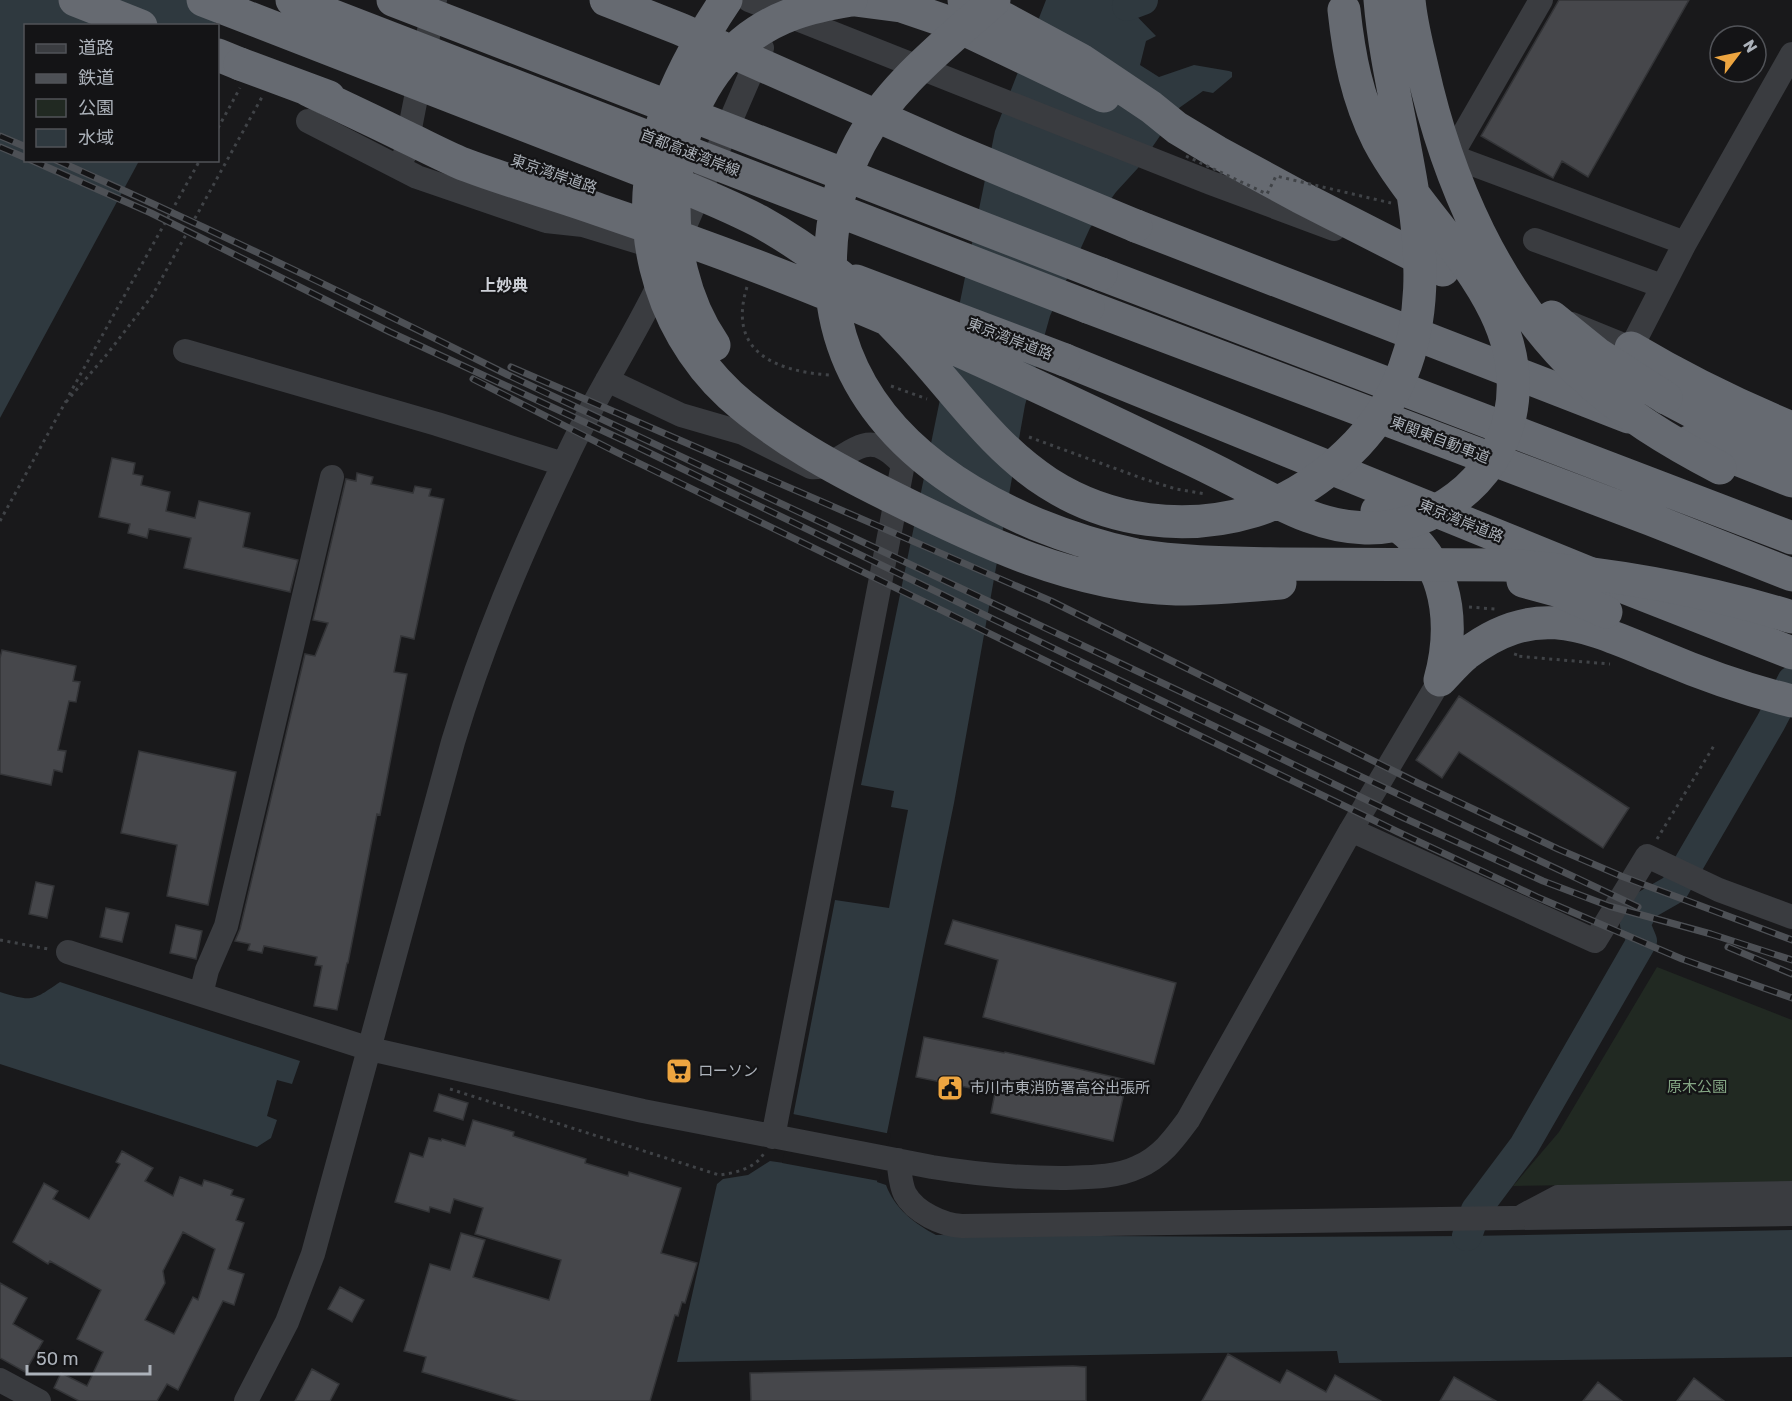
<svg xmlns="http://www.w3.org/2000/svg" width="1792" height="1401" font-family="Rubik,'Noto Sans JP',sans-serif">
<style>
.green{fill:#212922}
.water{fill:#2f393f}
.pier{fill:#19191b}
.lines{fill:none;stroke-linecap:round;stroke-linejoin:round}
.river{stroke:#2f393f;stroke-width:30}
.building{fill:#46474b;stroke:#333437;stroke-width:1.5;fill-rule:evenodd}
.path{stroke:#404347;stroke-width:3;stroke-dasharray:3 4.5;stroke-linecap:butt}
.minor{stroke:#3a3c40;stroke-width:24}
.highway{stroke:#666a71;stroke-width:33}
.rail-casing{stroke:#4d5055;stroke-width:7}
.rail{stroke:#141416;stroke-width:4.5;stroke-dasharray:14;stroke-linecap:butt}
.path-bridge{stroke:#404347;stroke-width:3;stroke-dasharray:3 4.5;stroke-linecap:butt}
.highway-bridge{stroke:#666a71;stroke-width:33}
.labels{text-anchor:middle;stroke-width:4.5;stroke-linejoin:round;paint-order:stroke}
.street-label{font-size:15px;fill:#acb2ba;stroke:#141416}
.poi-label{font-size:15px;fill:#acb2ba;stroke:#141416;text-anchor:start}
.park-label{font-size:15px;fill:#84a584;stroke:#141416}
.neighbourhood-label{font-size:16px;font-weight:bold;fill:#cdd0d7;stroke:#141416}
</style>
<rect width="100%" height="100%" fill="#19191b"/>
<path class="green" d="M1657,967L1792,1020V1182L1513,1186L1559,1132Z"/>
<path class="water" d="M0,0H229L214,25L26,26V160L139,161L0,418Z
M1046,0H1121L1156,36L1146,41L1140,65L1159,77L1194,65L1229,71L1232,72V77L1213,93L1203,91L1179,108L1138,168L1116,192L1090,228L1050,316L1025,405L954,803L877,1182L886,1185C895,1209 914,1223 936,1235L1268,1237L1467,1236L1792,1230V1357L1339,1363L1337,1351L677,1362L717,1184L723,1179L748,1175L770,1161L784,1163L835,900L889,908L908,810L891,807L894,791L861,785L995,131Z
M60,982L300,1061L292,1084L277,1080L267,1116L277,1120L271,1138L257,1147L0,1064V992C33,1002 32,1001 60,982Z"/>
<path class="pier" d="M793,1114L891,1134L879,1181L782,1163Z"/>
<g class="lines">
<path class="river" d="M1127,6L1143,0
M1467,1236L1476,1210L1524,1146L1642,941L1635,924L1646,905L1674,889L1771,722L1792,681"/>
</g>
<path class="building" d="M1559,0H1689L1588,177L1562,161L1553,178L1481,136Z
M112,458L135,463L133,474L143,476L141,485L170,492L166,511L195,518L199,501L250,513L243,547L298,560L290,592L184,568L191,538L149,529L147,538L128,533L130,524L99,517Z
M357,473L373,477L371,484L413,493L415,486L431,489L429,496L444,499L414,639L401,636L394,672L407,674L380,815L377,814L348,963H347L337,1010L314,1006L322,966L315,965L317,957L264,946L262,953L248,950L250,944L235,941L240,929L305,654L315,656L328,623L313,620L346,479L356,481Z
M2,650L76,666L73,681L80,682L76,702L69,701L58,750L66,751L62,772L54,770L51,785L0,774V658Z
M1459,696L1629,808L1603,848L1459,752L1442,778L1416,760Z
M139,751L236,772L208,905L167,896L177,845L121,833Z
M36,882L54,886L47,918L29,914Z
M106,908L129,913L122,942L100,937Z
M953,920L1176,983L1154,1064L983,1017L998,960L945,944Z
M176,925L202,931L196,959L170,953Z
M924,1037L1004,1053L1005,1052L1127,1080L1113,1141L991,1113L995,1093L916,1077Z
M439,1094L468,1103L463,1120L434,1111Z
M473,1120L514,1132L513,1136L586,1159L585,1163L628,1176L629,1172L681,1188L661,1253L697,1263L685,1303L682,1302L678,1316L675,1315L650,1401H519L422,1372L426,1357L404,1351L430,1264L450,1270L461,1233L485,1240L473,1277L549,1300L561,1260L475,1234L483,1208L454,1199L450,1213L430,1207L429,1212L395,1202L410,1153L423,1157L429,1138L441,1141L442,1139L465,1146Z
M122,1151L153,1168L145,1181L173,1196L180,1177L202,1186L204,1180L217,1184L233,1190L231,1195L244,1199L236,1220L244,1223L228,1269L244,1274L234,1305L223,1301L178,1390L167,1384L157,1401H79L54,1388L61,1373L87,1386L103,1352L77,1339L101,1290L50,1261L48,1264L13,1242L44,1183L58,1191L53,1199L89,1219L120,1164L116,1162ZM183,1232L215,1249L198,1300L193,1297L174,1334L145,1320L165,1283L163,1271Z
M0,1283L27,1298L13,1324L43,1341L25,1372L0,1358Z
M340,1287L364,1300L352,1322L328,1309Z
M1228,1354L1280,1383L1287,1370L1326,1392L1335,1375L1381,1401H1202Z
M1073,1366L1086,1367V1401H751L750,1373Z
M312,1369L339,1384L330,1401H295Z
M1454,1377L1496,1401H1440Z
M1694,1378L1724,1401H1677Z
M1598,1382L1622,1401H1583Z"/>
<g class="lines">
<path class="path" d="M218,128L240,88
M747,287C727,351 774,371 829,375
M891,386L927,399
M69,395L200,160
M66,402L108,353L152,296L262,97
M1029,437L1144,479L1176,489L1205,494
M0,521L66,401
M1469,607L1495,609
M1516,653L1515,656L1610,664
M1657,839L1715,744
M0,940L48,949
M450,1089L719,1175C736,1173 756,1168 764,1153"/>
<path class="minor" d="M749,0L1211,183L1334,229
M1541,0L1451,156L1685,243
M308,121L417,177L546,221L583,225L665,250
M405,154L435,0
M1535,240L1662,286
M678,242L762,48
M1572,324L1631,348L1685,243L1792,54
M185,351L437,424L563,464
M607,380L681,415L743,433L811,467C838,470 858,432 885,449C892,453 898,459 903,464L773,1137
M1351,830L1595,941L1647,856L1719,890L1792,917
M68,952L370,1049L643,1111L932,1167C975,1174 1017,1178 1061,1178C1087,1177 1115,1178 1138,1167C1161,1157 1174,1139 1188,1120L1351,830L1440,680
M201,994L207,970L226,926L332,477
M898,1160C900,1171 900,1184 905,1194C915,1212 942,1225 962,1226L1792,1214
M1524,1215L1558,1197L1792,1193
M0,1380L39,1401
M246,1401L287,1322L313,1254L453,742C483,642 521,553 566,459C595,395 635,337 664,274"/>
<path class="highway" d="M75,0L141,26
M855,0L901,6L951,23L1104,96
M964,0L1005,19L1081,60L1151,107L1177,128L1217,152L1300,197L1443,270
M218,55L240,64
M1136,226L1629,417
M1101,274L1792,538
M1088,307L1650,519L1792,575
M1631,348C1683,379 1736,405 1792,428
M1065,360L1616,584L1792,653
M1666,398L1704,418L1792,453
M1691,441L1792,481
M1377,511C1390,520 1403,528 1414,540C1451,578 1453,633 1440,680
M1440,680C1448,672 1456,662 1466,654C1538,599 1588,627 1662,657C1704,675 1747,690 1792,701"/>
<g class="rail-casing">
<path id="rail" d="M0,136L26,147
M0,147L26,158
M31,160L151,213L390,332L625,441L1404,818L1543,881L1609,906L1711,934L1792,960
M56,160C209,228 359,300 508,375L1638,907
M511,367L1051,601L1418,783L1558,849L1621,876L1792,940
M473,379L618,453L1398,832L1537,897L1682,959L1792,998
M1728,947L1792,974"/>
</g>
<use href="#rail" class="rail"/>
<path class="path-bridge" d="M1186,156L1267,194L1276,176L1391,203"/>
<path class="highway-bridge" d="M203,0L664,179C696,192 728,205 759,221C813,251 860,289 902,334C950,383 989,445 1048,483C1109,522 1185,532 1254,511C1294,499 1329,473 1357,444C1476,317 1392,148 1380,0
M292,0L1088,307
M393,0L1101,274
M606,0L680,29L956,151L1136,226
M726,0C701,37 679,76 664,119C629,216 655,325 730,395C778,438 835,469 892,497C982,542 1075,586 1176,589C1211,589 1246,586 1280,583
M994,0C947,43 890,86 860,143C837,186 828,234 831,283C839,405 930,479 1036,524C1068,537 1102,548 1136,555C1183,563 1232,563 1280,564C1355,565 1430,564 1505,565C1603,572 1699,588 1792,617
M1409,0C1411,23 1417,45 1422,67C1447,180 1496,293 1581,374C1622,413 1670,442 1720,468
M240,64L329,97
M308,90C341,106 374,121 406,137C425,146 444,156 463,164C508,181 555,194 600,210C680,237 759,266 837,298C951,345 1063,398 1174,451C1196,461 1218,472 1239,483C1279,503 1318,527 1365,528C1432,530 1496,481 1510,416C1534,305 1424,228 1378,140C1357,98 1349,56 1344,10
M856,281L1065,360
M1552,317L1599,355L1666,398
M714,345C655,260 659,113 742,43C776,15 809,7 851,0
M1523,581L1556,590L1606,612"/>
</g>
<defs>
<g id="supermarket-square" transform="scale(1.35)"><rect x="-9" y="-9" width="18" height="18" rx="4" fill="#eda540" stroke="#141416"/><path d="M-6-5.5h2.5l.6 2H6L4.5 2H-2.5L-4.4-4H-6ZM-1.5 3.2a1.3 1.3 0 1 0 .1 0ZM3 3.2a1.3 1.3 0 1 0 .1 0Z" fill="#111"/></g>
<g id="civic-square" transform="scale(1.35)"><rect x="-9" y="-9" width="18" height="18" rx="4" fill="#eda540" stroke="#141416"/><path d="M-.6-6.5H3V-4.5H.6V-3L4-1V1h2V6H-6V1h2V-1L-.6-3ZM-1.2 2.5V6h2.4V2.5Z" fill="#111"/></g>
</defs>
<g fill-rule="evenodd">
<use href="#supermarket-square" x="679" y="1071"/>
<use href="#civic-square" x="950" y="1088"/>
</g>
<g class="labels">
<g class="street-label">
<text transform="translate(690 153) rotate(21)" y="5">首都高速湾岸線</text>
<text transform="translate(554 174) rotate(19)" y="5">東京湾岸道路</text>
<text transform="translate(1010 339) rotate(21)" y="5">東京湾岸道路</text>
<text transform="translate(1440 440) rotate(21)" y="5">東関東自動車道</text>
<text transform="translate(1461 521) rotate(22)" y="5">東京湾岸道路</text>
</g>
<g class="poi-label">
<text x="698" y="1076">ローソン</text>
<text x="970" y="1093">市川市東消防署高谷出張所</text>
</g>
<g class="park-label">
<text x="1697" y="1092">原木公園</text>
</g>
<g class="neighbourhood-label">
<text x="504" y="291">上妙典</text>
</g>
</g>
<rect x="24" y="24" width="195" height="138" fill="#141416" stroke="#515358" stroke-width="1.5"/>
<rect x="36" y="44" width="30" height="9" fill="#3a3c40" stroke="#515358" stroke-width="1.5"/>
<text x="78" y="54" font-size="18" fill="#acb2ba">道路</text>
<rect x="36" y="74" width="30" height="9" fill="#4d5055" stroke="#515358" stroke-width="1.5"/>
<text x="78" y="84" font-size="18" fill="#acb2ba">鉄道</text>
<rect x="36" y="99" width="30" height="18" fill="#212922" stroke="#515358" stroke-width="1.5"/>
<text x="78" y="114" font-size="18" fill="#acb2ba">公園</text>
<rect x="36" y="129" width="30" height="18" fill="#2f393f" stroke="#515358" stroke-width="1.5"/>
<text x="78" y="144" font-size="18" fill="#acb2ba">水域</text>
<g transform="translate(1738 54) rotate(58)"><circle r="28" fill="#141416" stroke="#515358" stroke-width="1.5"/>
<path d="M0-4.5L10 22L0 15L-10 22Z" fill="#eda540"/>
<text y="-9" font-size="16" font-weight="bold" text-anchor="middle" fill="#acb2ba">N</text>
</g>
<path d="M27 1365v9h123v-9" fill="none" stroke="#acb2ba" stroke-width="3"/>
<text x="36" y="1365" font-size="18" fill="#acb2ba" stroke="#141416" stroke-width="4.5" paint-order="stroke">50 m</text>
</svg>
